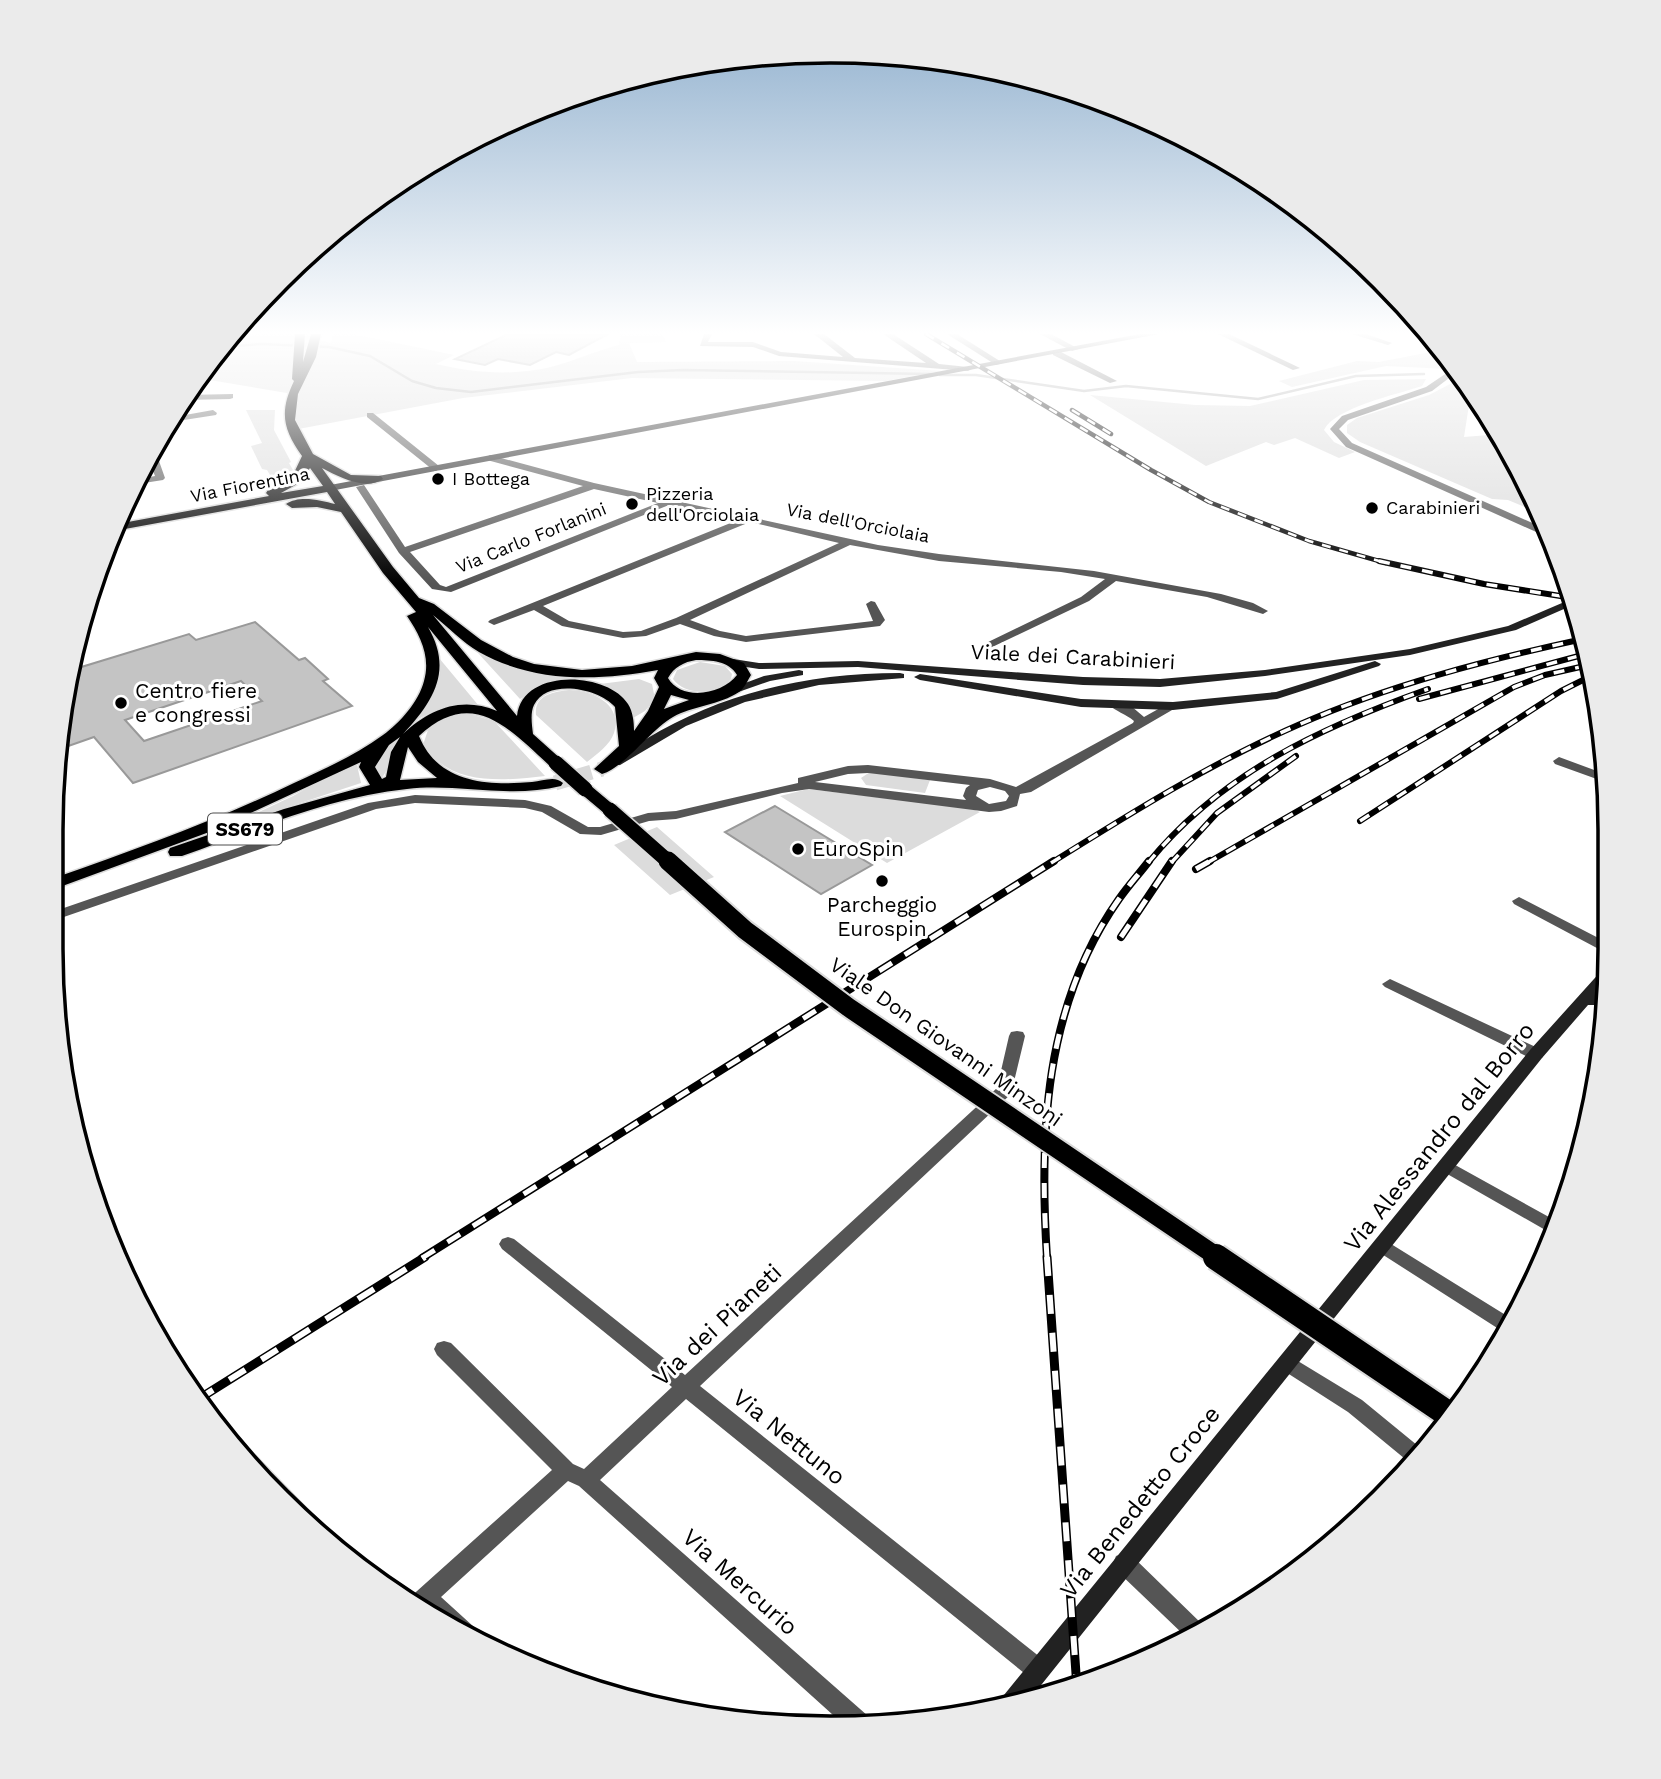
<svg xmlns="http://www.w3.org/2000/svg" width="1661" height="1779" font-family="'Work Sans',sans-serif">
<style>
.green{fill:#dcdcdc}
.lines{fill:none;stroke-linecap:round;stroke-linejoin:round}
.stream{stroke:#a3a3a3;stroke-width:2.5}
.building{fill:#c4c4c4;stroke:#999;stroke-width:2;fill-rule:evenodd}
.primary-tunnel{stroke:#d9d9d9;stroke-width:15;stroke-dasharray:15 8;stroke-linecap:butt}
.primary-casing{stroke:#dbdbdb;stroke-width:3}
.street{fill:#555;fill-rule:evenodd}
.secondary{fill:#222;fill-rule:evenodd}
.primary{fill:#000;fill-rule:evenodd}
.rail-far3-casing{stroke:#000;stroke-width:4.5}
.rail-far2-casing{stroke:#000;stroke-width:6}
.rail-far1-casing{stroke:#000;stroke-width:8}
.rail-casing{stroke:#000;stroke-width:9}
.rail-far3{stroke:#fff;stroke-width:2.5;stroke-dasharray:9;stroke-linecap:butt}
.rail-far2{stroke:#fff;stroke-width:3.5;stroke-dasharray:11;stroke-linecap:butt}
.rail-far1{stroke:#fff;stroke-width:5;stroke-dasharray:15;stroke-linecap:butt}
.rail{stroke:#fff;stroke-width:6;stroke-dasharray:19;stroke-linecap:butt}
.primary-bridge-far2-casing{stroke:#dbdbdb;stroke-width:18;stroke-linecap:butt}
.primary-bridge-far1-casing{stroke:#dbdbdb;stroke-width:23;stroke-linecap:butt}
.primary-bridge-casing{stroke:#dbdbdb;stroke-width:30;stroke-linecap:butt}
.primary-bridge-far2{stroke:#000;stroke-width:15}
.primary-bridge-far1{stroke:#000;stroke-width:19}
.primary-bridge{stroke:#000;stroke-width:26}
.poi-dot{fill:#000;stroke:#fff;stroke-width:2.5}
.labels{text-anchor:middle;stroke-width:6;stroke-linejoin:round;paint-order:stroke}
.far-poi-label{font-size:18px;fill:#000;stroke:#fff;text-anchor:start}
.far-street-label{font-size:18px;fill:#000;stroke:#fff}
.shield{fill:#fff;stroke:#4c4c4c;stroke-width:2}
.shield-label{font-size:19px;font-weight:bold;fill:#000}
.street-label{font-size:21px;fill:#000;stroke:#fff}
.poi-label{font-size:21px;fill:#000;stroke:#fff;text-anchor:start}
.near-street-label{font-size:24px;fill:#000;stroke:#fff}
.rim{fill:none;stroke:#000;stroke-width:3.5}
</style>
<rect width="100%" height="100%" fill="#fff"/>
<path class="green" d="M249,334H316L315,339L331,343L333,334H353L454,355L436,364C474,373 513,376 551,367C574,361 595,351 619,345L621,334H662L666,342L629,343L637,362L794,361L941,371L886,381L632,378L463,398L293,430V394L198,378L212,356L231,336Z
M1441,350L1452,365L1447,369L1386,366L1292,387L1279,381L1357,361L1379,362Z
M1426,379L1422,386C1398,394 1334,408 1324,430L1334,442L1355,452L1339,458L1295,438L1274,445L1266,442L1206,466L1090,395L1195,405L1250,406L1364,380Z
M1452,383L1465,384L1471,392L1464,437L1501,434L1539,513L1508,500L1492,499L1360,442L1347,433V425L1357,418L1429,395Z
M246,410H275L274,430L291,462L289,463L293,470L288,481L278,488L267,470L262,469L251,446L262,443Z
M478,653C509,668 538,675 572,679L540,686L520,699Z
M439,658L479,706C448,705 412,712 396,743C390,755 390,768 381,779L376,772C377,743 406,733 422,711C433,695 437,677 439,658Z
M700,662L725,666L732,674L731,679C718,694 686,697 673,679L677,670Z
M639,679L652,684L655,699L645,711L633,718C629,699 618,691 600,684Z
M569,690C592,690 623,704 614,733C610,745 597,754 587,762L536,715C534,695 553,692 569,690Z
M466,713L494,721L545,776C502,781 450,786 423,745L429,727L452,714Z
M356,760L361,783L227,827L293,796Z
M870,772L930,780L925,793L866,785L861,778Z
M808,789L970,808L980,812L887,863L780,796Z
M657,827L714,877L670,895L614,845Z
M244,1442L371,1573L317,1535L235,1448Z"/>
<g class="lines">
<path class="stream" d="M220,347L262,344L329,347L370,356L412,381L436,388L471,392L638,372L683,370L931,374
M940,375H976L1084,391L1126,386L1258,399L1356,376L1424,374"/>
</g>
<path class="building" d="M516,334H608L569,355L556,352L530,365L498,359L485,365L455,359L506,335Z
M255,622L299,660L305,658L328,679L323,681L352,706L133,783L94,737L57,750L72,662L78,668L189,634L196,640ZM241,681L262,701L144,741L125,720Z
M775,806L872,865L821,894L725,832Z"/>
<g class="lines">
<path class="primary-tunnel" d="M555,783L602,769"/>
<g class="primary-casing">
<path id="primary" d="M295,334H305L303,362L311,334H321L316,357L298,394L295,420L313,454L351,475L381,476L383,479C366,491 339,477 322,468L393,567L419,598L434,604L481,640L513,657L534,664L582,670L632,666L696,652L720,654L744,663L751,675C748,680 744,689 739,692C720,705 692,706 673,717C650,730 624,768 602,774L594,769L619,746L615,707C599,688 547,678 534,705C530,713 532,725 533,734L562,760L564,763L562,766H550C509,729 473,686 419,736C438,783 487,786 532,782C543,781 555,775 563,783L561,786C509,799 458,783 407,789C329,797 255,830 182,856H170L168,852L170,848L284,809L370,785L359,767L361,762L212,831L57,888V877C137,849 217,820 294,783C324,769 356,755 383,735C400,723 419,701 424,681C431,657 420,635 407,616L416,612L383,573L341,512L317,507L292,508L286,504C299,495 320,500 335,504L327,492L114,531L117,524L269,496L266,493L268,490L292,477L302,456C283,429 279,412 294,381L292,379ZM310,468L323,486L281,493L301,482ZM433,615C448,627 462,642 479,652C534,683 598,681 658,670L654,678L659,687L648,711L634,731C634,722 633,712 628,704C607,671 522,668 517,716ZM428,627L497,711C461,696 430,709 403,734C434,701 453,670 428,627ZM696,660C711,660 729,661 737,675C723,694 682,702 668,678C674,667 684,662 696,660ZM671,695L689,700L664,709ZM400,737L391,752L386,777L382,779L375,767L389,745ZM408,747L418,762L437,778L400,780Z
M585,784L591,786L616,807L618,810L616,813H604L579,792L577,789L579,786Z"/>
</g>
<path class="street" d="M704,334H712L708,342H753L781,352L843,357L814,334H824L855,358L926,363L883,334H893L939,364L968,367L972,369L968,371L779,356L753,347L700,346Z
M947,334H957L1003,363L996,365Z
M1040,334H1051L1079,349L1072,351Z
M1218,334H1229L1300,368L1293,370Z
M1352,334H1366L1392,343L1388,345Z
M1053,351H1059L1117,381L1110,383L1053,355Z
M1454,368L1457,372L1432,391L1348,420L1339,429L1352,443L1546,529L1549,536L1543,535L1346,447L1330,429L1342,416L1426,387Z
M233,394V398L230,399L184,400L187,395Z
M213,410L217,413L216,415L171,422L174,417Z
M367,413H373L439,466V470H433L367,417Z
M490,455L594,483L878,545L939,554L1094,571L1221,594L1253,603L1268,611L1263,614L1207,597L1116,581L1089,601L988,649L982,646L984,644L1081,597L1105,579L1061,572L939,561L850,545L690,620L720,631L746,636L873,621L866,604L871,601L875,602L885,620L880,626L746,642L714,636L680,624L646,636L623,638L562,626L534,610L494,625L488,622L490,620L738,520L669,505L451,592L432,589L399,553L356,487L364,485L405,547L583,486L487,460L485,458ZM594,489L658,503L446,587L440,585L410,552ZM750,522L839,543L676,618L641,631L623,632L569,621L543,606Z
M154,458L159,461L165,478L163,480L131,485L135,480L155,476L149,461Z
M1115,701L1131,706L1144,717L1169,703H1177L1179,706L1031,792L1020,794L1017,806L1001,811L989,812L809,789L782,793L676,819L649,821L601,835L580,834L542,812L525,808L415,803L376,809L58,919V910L368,803L415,795L525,800L551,806L588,827H600L648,813L676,811L798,783V778L848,766L868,765L990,779L1016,787L1133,723L1134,721C1126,714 1115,711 1109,705L1111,702ZM868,773L970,785L966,788L963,796L966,800L815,782L848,774ZM990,787L1005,791L1009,796L1006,801L989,804L976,796L978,790Z
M1559,757L1605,774V782L1555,764L1553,761Z
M1519,897L1610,944V955L1514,904L1512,901Z
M1390,979L1542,1050L1544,1054L1542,1058H1530L1385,987L1382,984Z
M1017,1031L1023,1032L1025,1036L1011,1094L700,1386L1045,1661L1048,1669L1045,1677L1037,1680L1029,1677L686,1399L600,1480L868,1716L871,1724H843L579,1486L568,1481L441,1597L474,1627L477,1634L475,1638L441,1624L407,1600L552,1470L437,1355L434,1349L437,1343L444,1341L451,1343L573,1464L584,1469L672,1387L502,1249L499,1244L502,1239L508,1237L514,1239L685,1375L997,1088L1009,1036L1011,1032Z
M1448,1161L1558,1222L1554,1235L1442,1171L1439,1167L1442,1163Z
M1383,1239L1512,1319L1505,1333L1377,1251L1374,1246L1377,1241Z
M1288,1355L1362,1400L1423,1450L1410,1463L1348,1412L1281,1369L1278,1363L1281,1357Z
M1124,1553L1132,1556L1204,1626L1185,1636L1116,1570L1113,1563L1116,1556Z"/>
<path class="secondary" d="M1140,334H1159L330,491L325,488L330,485Z
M1569,600L1574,603L1573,605L1516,630L1410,655L1265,676L1160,687L1083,685L858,667L759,669L733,665L727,662L733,659L759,663L858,661L1083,677L1160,679L1265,670L1410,649L1508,626Z
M1375,661L1381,664L1379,666L1277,699L1173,710L1081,707L920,680L914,677L920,674L1081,699L1173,702L1276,692Z
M799,670L803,671V675L770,681L727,696L721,692L764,676Z
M900,673L904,674V678L819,685L745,702L686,726L620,765H612L610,762C619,753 635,746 646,739C724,692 810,673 900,673Z
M1608,967L1607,983L1596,995H1606L1605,1005H1588L1542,1058L1030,1699L1002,1705L1004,1695L1530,1050L1603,969Z"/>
<use href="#primary" class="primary"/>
<g class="rail-far3-casing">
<path id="rail-far3" d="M926,334L1151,470L1209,502L1309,541L1386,563
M1072,410L1111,434"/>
</g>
<g class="rail-far2-casing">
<path id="rail-far2" d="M1379,561L1484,584L1573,598
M1419,699L1586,654
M1360,821L1561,691L1591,676
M1051,863C1131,813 1211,763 1298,725C1389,685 1486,660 1583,639
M1148,863C1221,773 1322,727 1428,689
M1171,863L1217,813L1296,756
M1207,863L1514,687L1545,675L1589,665"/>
</g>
<g class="rail-far1-casing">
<path id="rail-far1" d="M1196,869L1210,861
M1121,937L1172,861
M422,1258L1054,861
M1047,1258C1039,1134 1044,1005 1119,899C1128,886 1139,874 1149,861"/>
</g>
<g class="rail-casing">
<path id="rail" d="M1047,1257L1077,1688
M197,1400L425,1257"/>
</g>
<use href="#rail-far3" class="rail-far3"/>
<use href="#rail-far2" class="rail-far2"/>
<use href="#rail-far1" class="rail-far1"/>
<use href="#rail" class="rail"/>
<g class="primary-bridge-far2-casing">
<path id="primary-bridge-far2" d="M556,763L585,789
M610,810L670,863"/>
</g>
<g class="primary-bridge-far1-casing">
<path id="primary-bridge-far1" d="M668,861L745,930L848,1007L1219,1258"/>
</g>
<g class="primary-bridge-casing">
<path id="primary-bridge" d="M1216,1257L1451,1416"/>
</g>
<use href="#primary-bridge-far2" class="primary-bridge-far2"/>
<use href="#primary-bridge-far1" class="primary-bridge-far1"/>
<use href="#primary-bridge" class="primary-bridge"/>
</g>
<linearGradient id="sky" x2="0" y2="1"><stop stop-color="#8cadcc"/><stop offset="0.57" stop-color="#fff"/><stop offset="1" stop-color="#fff" stop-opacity="0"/></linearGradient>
<rect width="1661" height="584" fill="url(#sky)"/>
<g class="poi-dot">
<circle cx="438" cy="479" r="7"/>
<circle cx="632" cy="504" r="7"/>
<circle cx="1372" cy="508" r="7"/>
<circle cx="121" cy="703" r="7"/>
<circle cx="798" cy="849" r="7"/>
<circle cx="882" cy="881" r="7"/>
</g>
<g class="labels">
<g class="far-poi-label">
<text x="452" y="485">I Bottega</text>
<text x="646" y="500">Pizzeria<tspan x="646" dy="21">dell'Orciolaia</tspan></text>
<text x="1386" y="514">Carabinieri</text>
</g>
<g class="far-street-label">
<text transform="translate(250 485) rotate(-11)" y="6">Via Fiorentina</text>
<text transform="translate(858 523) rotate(11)" y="6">Via dell'Orciolaia</text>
<text transform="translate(531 538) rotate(-22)" y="6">Via Carlo Forlanini</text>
</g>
<rect class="shield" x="208" y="813.5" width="74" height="31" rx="5"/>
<g class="shield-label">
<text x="245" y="836">SS679</text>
</g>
<g class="street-label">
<text transform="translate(1073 657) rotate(3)" y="7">Viale dei Carabinieri</text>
<text transform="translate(946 1042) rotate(35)" y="7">Viale Don Giovanni Minzoni</text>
</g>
<g class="poi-label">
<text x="135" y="698">Centro fiere<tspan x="135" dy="24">e congressi</tspan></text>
<text x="812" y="856">EuroSpin</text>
<text x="882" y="912" text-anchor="middle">Parcheggio<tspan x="882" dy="24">Eurospin</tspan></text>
</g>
<g class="near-street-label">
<text transform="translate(1439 1137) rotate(-51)" y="8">Via Alessandro dal Borro</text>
<text transform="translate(717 1325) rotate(-43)" y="8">Via dei Pianeti</text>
<text transform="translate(789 1437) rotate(39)" y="8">Via Nettuno</text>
<text transform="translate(1140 1502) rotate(-51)" y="8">Via Benedetto Croce</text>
<text transform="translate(740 1582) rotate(42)" y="8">Via Mercurio</text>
</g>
</g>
<path d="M0 0H1661V1779H0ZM830 63H831A767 767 0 0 1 1598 830V949A767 767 0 0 1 831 1716H830A767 767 0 0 1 63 949V830A767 767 0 0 1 830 63Z" fill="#ebebeb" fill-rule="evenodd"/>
<path class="rim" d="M830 63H831A767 767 0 0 1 1598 830V949A767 767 0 0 1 831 1716H830A767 767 0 0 1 63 949V830A767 767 0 0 1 830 63Z"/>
</svg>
